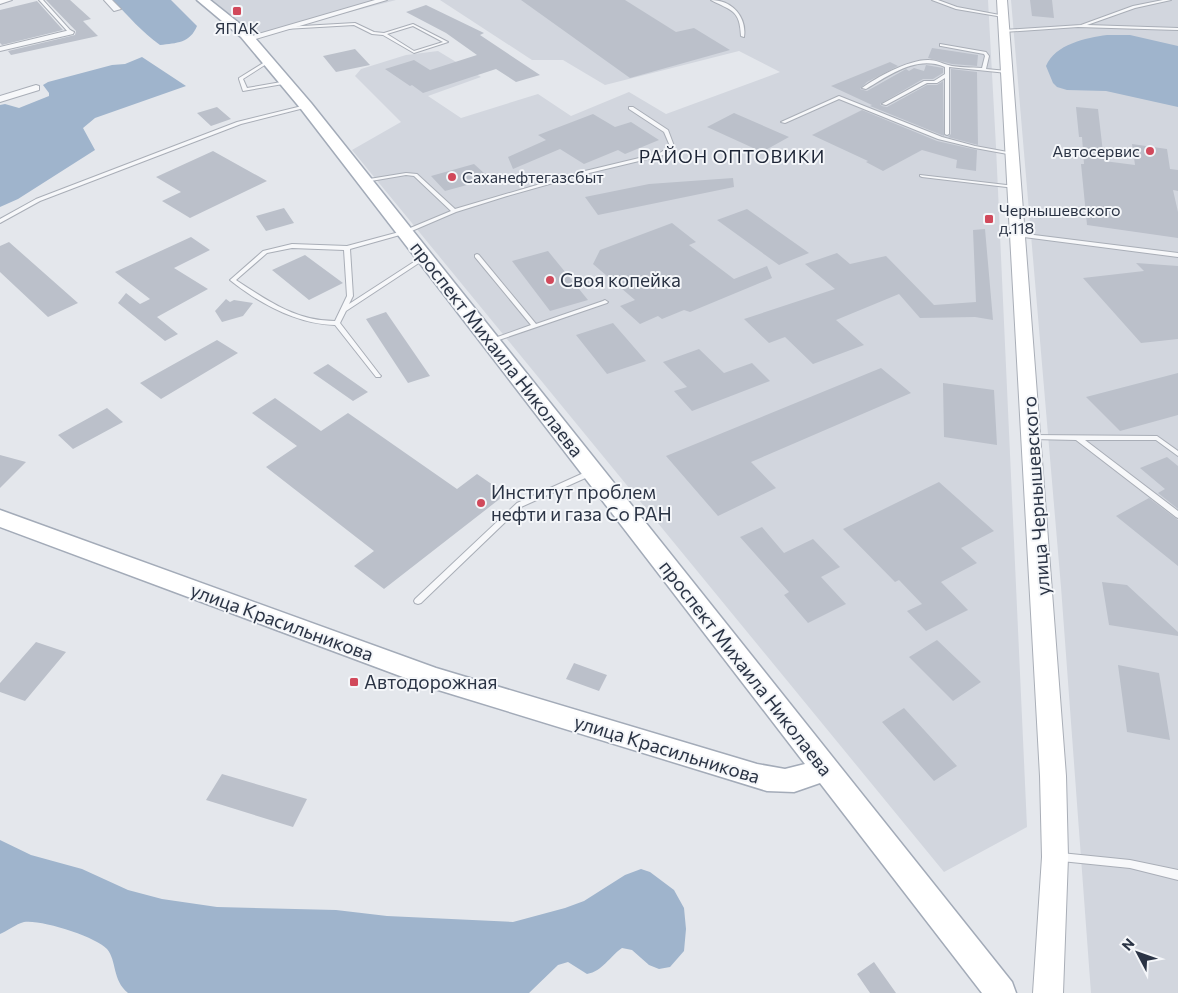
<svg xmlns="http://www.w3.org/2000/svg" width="1178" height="993" font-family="Commissioner,sans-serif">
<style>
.built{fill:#d2d6de}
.water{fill:#9fb4cc}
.building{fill:#bbc0ca}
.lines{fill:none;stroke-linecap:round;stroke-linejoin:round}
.lane-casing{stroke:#a9aeb7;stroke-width:2}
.street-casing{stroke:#a9aeb7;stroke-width:2}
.secondary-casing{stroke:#a9aeb7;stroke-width:2}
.primary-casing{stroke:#a3abb8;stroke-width:3}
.lane{fill:#f7f8fa;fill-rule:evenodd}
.street{fill:#f7f8fa;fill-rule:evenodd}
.secondary{fill:#fff;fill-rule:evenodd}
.primary{fill:#fff;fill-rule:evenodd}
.poi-dot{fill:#d1495b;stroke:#f4f6f9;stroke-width:2}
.labels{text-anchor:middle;stroke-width:4;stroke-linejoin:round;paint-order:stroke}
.far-poi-label{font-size:16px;fill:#2b3445;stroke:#f4f6f9;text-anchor:start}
.far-quarter-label{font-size:18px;letter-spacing:1px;fill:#1d2536;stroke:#f4f6f9}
.poi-label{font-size:19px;fill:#2b3445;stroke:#f4f6f9;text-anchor:start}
.street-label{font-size:19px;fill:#2b3445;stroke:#f4f6f9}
</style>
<rect width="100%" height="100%" fill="#e4e7ec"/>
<path class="built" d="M212,0H396L258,36Z
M440,0H988L996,147L1027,827L944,872L352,150L401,122L355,76L361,69L406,55L438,51L481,77L428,96L461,118L538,94L571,116L629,92L666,114L780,72L739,51L605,85L563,60H532Z
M1011,0H1178V993H1091L1061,587Z"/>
<path class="water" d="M113,0H171L197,26C190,43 177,43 160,45C142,32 128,16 113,0Z
M1107,35H1130L1178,46V107L1106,91L1067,90L1057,87L1053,83L1046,66C1055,44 1086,38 1107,35Z
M142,57L186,86L95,118L83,128L95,150L18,199L0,207V105L5,104L19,108L49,96V93L43,85L48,82L112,65L125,64Z
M0,840L31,855L82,869L128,890L162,899L217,907L336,910L387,916L513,922L565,908L584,901L625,875L641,869L650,872L674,890L684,908L686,929L684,951L670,967L659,969L649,965L632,950L622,948C609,957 603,971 587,974L568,962L558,965L529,993H128C112,980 117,961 107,949C97,937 40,919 24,922C16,924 7,931 0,934Z"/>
<path class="building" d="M46,0H70L91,19L83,21L98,36L11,55L8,51L75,35L76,31Z
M521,0H625L676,32L694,28L730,50L630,78Z
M1030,0H1052L1054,18L1032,16Z
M37,1L63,30L2,45L0,43V10Z
M426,5L484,33L480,35L540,75L516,82L496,69L423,93L412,85L410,86L385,69L414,60L430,70L477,55L446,33L406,12Z
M932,48L978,55L977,66L952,64L928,58Z
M355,49L370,65L336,72L323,56Z
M890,62L898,66L867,82L860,89L867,91L906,69L909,71L914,68L924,71L926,65L943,68V73L933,79H923L880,104L882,106L887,107L927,85H937L943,81L944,136L870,106L872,105L831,86Z
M951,69L977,72L978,145L948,137L951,134Z
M217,107L231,119L211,126L197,113Z
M1076,107L1098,109L1104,161L1135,165L1132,144L1167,149L1170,169L1178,170V191L1173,190L1178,212V238L1087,225L1081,164H1084L1082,137H1079Z
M862,110L937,141L977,150L976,171L956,168L957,160L922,150L883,171L866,162L868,161L812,135Z
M734,113L789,137L762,152L707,127Z
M593,114L615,127L631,122L659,140L625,154L618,150L584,164L560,149L513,169L508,157L546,140L538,135Z
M213,151L267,181L190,218L162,201L181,192L156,177Z
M474,164L485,174L474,178L478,182L445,191L431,176Z
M733,178L734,187L598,215L585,197L649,184Z
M284,208L294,223L266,231L256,216Z
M747,209L809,253L779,265L717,220Z
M672,223L696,242L689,245L734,279L767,266L772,278L690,312L684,310L662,319L658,316L640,324L620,306L635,300L593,264L600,250Z
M985,229L993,320L975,317L920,318L899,294L836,320L864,345L813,364L785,337L769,343L744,319L835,289L805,264L837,253L850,264L886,256L934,305L976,302L973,230Z
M191,237L210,250L174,268L208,289L157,317L178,334L165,341L118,303L126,293L140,304L150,299L115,272Z
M9,242L78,303L48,317L0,272V246Z
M548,251L588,300L550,311L512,261Z
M305,255L343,283L309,300L272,270Z
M1136,263L1178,266V339L1141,343L1083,278L1144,271Z
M226,299L230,302L234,300L253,303L243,316L222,322L215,311Z
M386,312L430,376L408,383L366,319Z
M613,323L646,361L607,374L576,335Z
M217,340L238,353L161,399L140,383Z
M699,349L724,373L752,363L770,381L692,411L674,391L687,387L663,362Z
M328,364L368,392L353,401L313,373Z
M881,368L911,393L751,462L776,488L718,516L666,456Z
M1178,373V415L1120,431L1086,397Z
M943,383L994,390L997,445L944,437Z
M275,398L321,431L348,413L457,489L477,474L506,494L384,589L354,566L374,551L266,467L297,446L252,413Z
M107,408L123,422L73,449L58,435Z
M0,455L26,462L0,488Z
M1167,457L1178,466V509L1158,493L1165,489L1140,468Z
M939,482L994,531L961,548L977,563L941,582L968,610L926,631L907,611L922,604L899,580L895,582L843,529Z
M1149,498L1178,520V566L1116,516Z
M762,527L784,553L813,539L840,567L821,577L846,604L808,623L784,595L789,592L740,537Z
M1102,582L1127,585L1178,632V636L1109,625Z
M937,640L981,682L953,701L909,657Z
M36,642L66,652L25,701L0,692V683Z
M574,663L607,675L599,691L566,679Z
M1118,665L1159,673L1170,740L1127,732Z
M904,708L957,766L934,781L882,722Z
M222,774L307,799L293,827L206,800Z
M874,962L896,993H870L857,974Z"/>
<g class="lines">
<g class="lane-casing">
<path id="lane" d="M39,0H43L71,31V33H69Z
M711,0C732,0 747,17 744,37L741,36C740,9 731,11 711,0Z
M932,0H938L957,7L1005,16L1003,17L956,9Z
M1163,0H1171L1135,8L1087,25L1178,28V30L1078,27L1004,32L1002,31L1004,30L1081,25L1133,6Z
M355,23L374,32L384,33L413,24L448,42L414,53L383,35L372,34L354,25L285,29L283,28L285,27ZM413,26L443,42L414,51L387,34Z
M940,44L986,52L989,56L986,69L1007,71L1009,72L1007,73L949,67V134L947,135L945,134V78L937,83H927L886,105L882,104L924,81H934L945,74V67C916,55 890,75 866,89L862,88C877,77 910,59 929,60C936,60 941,63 948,65C958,68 971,67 982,68L985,56L984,54L941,46H940Z
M268,60L271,61L243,79L247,88L287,81L289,82V83L243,91L239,79V78Z
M839,96L942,137L975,146L1013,153L1015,154L1013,155L975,148L938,139L839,99L785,123L781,122Z
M306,105L308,106V107L241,124L40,201L0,223V219L36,199L237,122Z
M629,107H633L668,130L674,146V147L664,155L585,174L507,196L456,212L407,233L350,249L353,296L349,304L423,256H427L428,257L346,311L340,323L380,375L381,376L380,377H376L335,325C304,324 278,312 252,296C245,291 237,286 230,280L263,251L292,244L347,246L403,231L451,211L414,176L406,175L365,182L363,181V180L406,173L417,174L455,209L581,172L660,153L670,146L664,132L629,109ZM292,248L344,250L347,296L335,321C296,321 268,301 236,280L267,253Z
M920,175L1015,186L1017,187L1015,188L922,177L920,176Z
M1018,233L1178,253V257L1016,236V234Z
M477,254L479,255L536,324L603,301L605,300L608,302L607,303L493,342H489L488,341L489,340L531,325L475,257V255Z
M1031,435L1157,436L1178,451V456L1156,440H1085L1178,511V518L1176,517L1076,440L1033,439H1031L1030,437Z
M588,471H590L593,473L592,475L521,507L421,603L418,604L415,603L414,601L415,599L517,503Z
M1061,853L1130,860L1178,870V880L1130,868L1061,861L1058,860L1056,857L1058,854Z"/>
</g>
<g class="street-casing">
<path id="street" d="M0,0H12L0,4Z
M104,0H112L121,9L114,11Z
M375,0H387L252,40L245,38Z
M70,30L74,32L73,34L0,51V47Z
M36,85L39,86V90L0,102V96Z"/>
</g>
<g class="secondary-casing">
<path id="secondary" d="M997,0H1007L1066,776L1068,857L1063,993H1033L1042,857L1040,776Z"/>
</g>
<g class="primary-casing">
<path id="primary" d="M197,0H210L249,31L311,103L1012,982L1016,993H982L820,783L794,792L767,791L435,689L0,527V510L436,668L757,764L785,769L805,764L301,109L241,37Z"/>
</g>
<use href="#lane" class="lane"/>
<use href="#street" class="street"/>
<use href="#secondary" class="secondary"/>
<use href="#primary" class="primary"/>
</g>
<g class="poi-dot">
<rect x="232" y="6" width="10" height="10" rx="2.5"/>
<circle cx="1150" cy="151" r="5"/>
<circle cx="452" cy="177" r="5"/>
<rect x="984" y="214" width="10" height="10" rx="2.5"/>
<circle cx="550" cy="280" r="5"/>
<circle cx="481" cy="503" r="5"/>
<rect x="349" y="677" width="10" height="10" rx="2.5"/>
</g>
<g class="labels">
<g class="far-poi-label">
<text x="237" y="34" text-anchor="middle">ЯПАК</text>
<text x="1140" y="157" text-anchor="end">Автосервис</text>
<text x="462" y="183">Саханефтегазсбыт</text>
<text x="999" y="216">Чернышевского<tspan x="999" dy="18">д.118</tspan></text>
</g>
<g class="far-quarter-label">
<text x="732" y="163">РАЙОН ОПТОВИКИ</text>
</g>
<g class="poi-label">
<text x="560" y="287">Своя копейка</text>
<text x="491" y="499">Институт проблем<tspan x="491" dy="22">нефти и газа Со РАН</tspan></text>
<text x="364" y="689">Автодорожная</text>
</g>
<g class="street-label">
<text transform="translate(497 349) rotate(52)" y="7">проспект Михаила Николаева</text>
<text transform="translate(1036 496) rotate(-94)" y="7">улица Чернышевского</text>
<text transform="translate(282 622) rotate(20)" y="7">улица Красильникова</text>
<text transform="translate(746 668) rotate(52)" y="7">проспект Михаила Николаева</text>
<text transform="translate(667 749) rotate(17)" y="7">улица Красильникова</text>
</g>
</g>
<g transform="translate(1138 953) rotate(311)" stroke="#f4f6f9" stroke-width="4" paint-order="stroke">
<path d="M0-4L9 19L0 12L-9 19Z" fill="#2b3445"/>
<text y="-8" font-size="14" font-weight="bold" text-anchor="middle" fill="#2b3445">N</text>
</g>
</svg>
